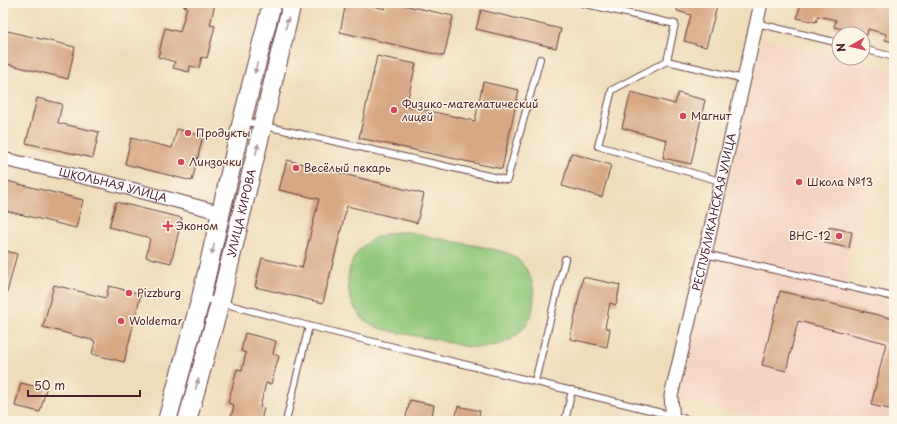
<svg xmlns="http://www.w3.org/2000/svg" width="897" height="424" font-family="'Playpen Sans',sans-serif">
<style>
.built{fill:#f5d3c1}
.green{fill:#90c77a;stroke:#6d7352}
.building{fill:#d7a884}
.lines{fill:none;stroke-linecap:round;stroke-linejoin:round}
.lane-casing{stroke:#633c40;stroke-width:8}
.street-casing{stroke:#633c40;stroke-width:15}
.secondary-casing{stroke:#633c40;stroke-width:20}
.lane{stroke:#fff;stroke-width:6}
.street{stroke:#fff;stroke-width:13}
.secondary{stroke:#fff;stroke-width:18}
.oneway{fill:#ae9aa0}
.poi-dot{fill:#d1495b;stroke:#fcf5e5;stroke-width:1.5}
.labels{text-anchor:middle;stroke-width:3;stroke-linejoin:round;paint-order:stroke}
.poi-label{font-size:11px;fill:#4a1f2b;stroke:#fcf5e5;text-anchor:start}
.street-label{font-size:11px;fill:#4a1f2b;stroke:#fcf5e5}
</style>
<rect width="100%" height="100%" fill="#fcf5e5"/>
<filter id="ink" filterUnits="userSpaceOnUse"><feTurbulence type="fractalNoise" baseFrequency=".025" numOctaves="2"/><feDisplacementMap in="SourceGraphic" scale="8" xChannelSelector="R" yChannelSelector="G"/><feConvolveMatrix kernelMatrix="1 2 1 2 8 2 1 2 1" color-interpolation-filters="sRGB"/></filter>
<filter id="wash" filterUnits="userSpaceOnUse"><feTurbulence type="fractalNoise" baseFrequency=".012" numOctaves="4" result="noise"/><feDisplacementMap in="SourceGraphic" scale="16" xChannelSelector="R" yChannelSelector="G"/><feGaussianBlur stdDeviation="0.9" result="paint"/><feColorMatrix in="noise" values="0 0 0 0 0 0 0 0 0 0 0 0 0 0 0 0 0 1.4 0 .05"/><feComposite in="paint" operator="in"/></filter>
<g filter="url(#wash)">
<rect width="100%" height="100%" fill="#efddba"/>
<path class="built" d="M763,39L894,70L843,292L894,304V421H770L679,400Z"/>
<path class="green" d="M395,232H409C432,237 455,242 478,246C489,249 503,250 513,256C537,271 541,309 522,330C512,342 497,346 482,347C466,349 449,342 434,339C417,336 386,332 372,325C342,309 340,262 367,243C376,236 385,234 395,232Z"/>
<g id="blocks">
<path class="building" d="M184,3H219V5L215,4L210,25L215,26L207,58L202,57L199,68L190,66L189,72L173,68L175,62L158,57L165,28L180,32L187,7L183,6Z
M346,3H361L385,9L386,3H394L453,16L444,56L340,32Z
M679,3H718L706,47L684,41L691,15L677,11Z
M801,3H887L894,5V42L885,40L886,34L868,29L867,35L834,27L836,20L818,16L816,22L797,18Z
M481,10L561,29L556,48L476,29Z
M3,30L75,47L68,79L3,63Z
M377,56L416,64L406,106L475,121L483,82L519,90L502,169L359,138Z
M631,92L675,104L678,93L705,100L691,164L663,158L667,140L622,128Z
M37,98L62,104L58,123L99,132L93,158L26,143Z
M177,129L203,136L192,181L125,164L131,138L172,148Z
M571,153L611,165L602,197L562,186Z
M287,160L424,194L417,223L347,206L323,303L255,287L262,258L302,268L319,199L279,190Z
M7,181L83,200L76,228L3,210V196Z
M116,202L182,218L171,263L146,257L150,238L109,227Z
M829,227L852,232L849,248L825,243Z
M3,250L17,254L4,304H3Z
M583,277L620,285L616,305L610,303L605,327L610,329L607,347L570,339Z
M54,285L106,298L109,286L141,294L124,362L92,354L95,341L43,327Z
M780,291L894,319V410L871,405L886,343L798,321L786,371L762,365Z
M245,333L276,341L273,354L279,356L271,384L266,383L260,407L264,408L261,421H230L234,405L228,403L237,369L242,370L246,353L241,351Z
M21,383L46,389L40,412L15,406Z
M410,400L434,405L431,421H405Z
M458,406L480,411L478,421H455Z"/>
</g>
</g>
<g filter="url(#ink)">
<use href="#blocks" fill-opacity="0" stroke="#633c40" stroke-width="1"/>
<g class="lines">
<g class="lane-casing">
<path id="lane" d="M581,3L675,24L667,61
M756,23L839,43
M863,49L894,57
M243,121L507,180L540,59
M720,181L598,146L612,90L667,61L744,79
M705,254L894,297
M203,298L309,326L694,421
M535,381L565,259
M286,421L309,326
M565,421L572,390"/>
</g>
<g class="street-casing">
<g id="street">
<path id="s1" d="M3,159L105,182L222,213"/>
<path id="s2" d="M673,421L671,396L705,254L761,3"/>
</g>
</g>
<g class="secondary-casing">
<g id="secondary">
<path d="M167,421L201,298L242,121L272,3"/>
<path id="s3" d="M187,421L220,303L292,3"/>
</g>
</g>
<use href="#lane" class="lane"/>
<use href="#street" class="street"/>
<use href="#secondary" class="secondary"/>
</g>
<defs><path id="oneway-solid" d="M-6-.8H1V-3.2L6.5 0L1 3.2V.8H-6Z"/></defs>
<g class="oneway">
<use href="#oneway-solid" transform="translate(287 23) rotate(-77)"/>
<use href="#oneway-solid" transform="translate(256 68) rotate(104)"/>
<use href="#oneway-solid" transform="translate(257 149) rotate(-77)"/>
<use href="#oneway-solid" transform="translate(213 249) rotate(104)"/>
<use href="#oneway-solid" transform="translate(197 384) rotate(-74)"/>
</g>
</g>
<g class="poi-dot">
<circle cx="394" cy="110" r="4"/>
<circle cx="683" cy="116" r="4"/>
<circle cx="188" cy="133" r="4"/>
<circle cx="181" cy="162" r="4"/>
<circle cx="296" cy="168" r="4"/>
<circle cx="799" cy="182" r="4"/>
<path d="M166 220h4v4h4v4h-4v4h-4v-4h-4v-4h4z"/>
<circle cx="839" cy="236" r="4"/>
<circle cx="129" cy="293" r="4"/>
<circle cx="121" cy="321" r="4"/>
</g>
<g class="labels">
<g class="poi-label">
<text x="402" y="108">Физико-математический<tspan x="402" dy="13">лицей</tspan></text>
<text x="691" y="120">Магнит</text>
<text x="196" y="137">Продукты</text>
<text x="189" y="166">Линзочки</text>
<text x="304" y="172">Весёлый пекарь</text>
<text x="807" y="186">Школа №13</text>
<text x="176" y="230">Эконом</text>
<text x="831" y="240" text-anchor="end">ВНС-12</text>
<text x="137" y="297">Pizzburg</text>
<text x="129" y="325">Woldemar</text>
</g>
<g class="street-label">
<text dy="4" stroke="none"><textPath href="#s1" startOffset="113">ШКОЛЬНАЯ УЛИЦА</textPath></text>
<text dy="4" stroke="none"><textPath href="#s2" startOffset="214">РЕСПУБЛИКАНСКАЯ УЛИЦА</textPath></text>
<text dy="4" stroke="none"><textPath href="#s3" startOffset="215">УЛИЦА КИРОВА</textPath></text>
</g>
</g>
<rect width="897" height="424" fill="none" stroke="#fcf5e5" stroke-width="16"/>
<g transform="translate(851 46) rotate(262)"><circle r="19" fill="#fcf5e5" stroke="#b59f9b"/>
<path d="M0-3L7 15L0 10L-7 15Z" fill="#d1495b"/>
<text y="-6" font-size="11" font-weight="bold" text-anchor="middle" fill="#4a1f2b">N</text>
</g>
<path d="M28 390v6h112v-6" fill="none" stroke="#4a1f2b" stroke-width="2"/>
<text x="34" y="390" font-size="12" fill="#4a1f2b" stroke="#fcf5e5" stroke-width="3" paint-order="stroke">50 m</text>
</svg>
